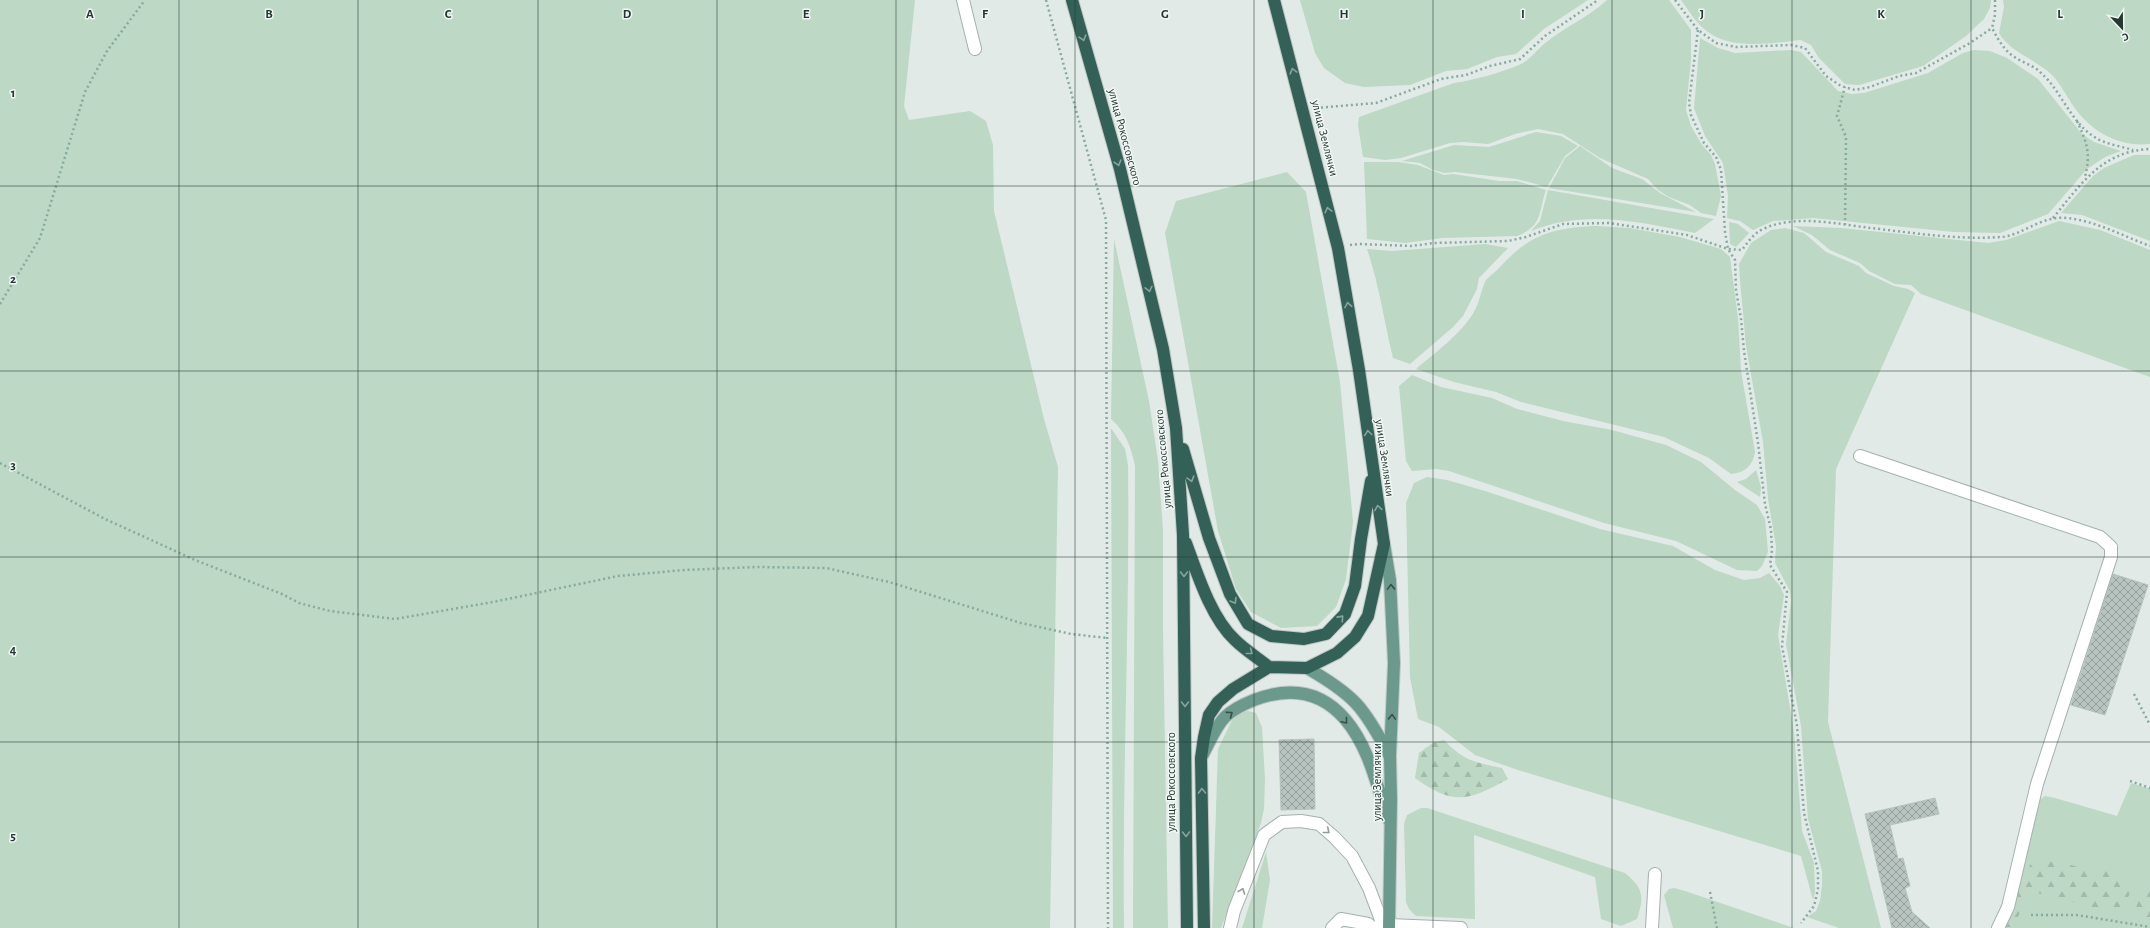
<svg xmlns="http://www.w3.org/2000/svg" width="2150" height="928" font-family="'Alegreya Sans',sans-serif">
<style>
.green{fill:#bdd8c4}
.forest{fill:url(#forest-firs)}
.building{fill:url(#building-cross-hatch);stroke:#b5c3bd}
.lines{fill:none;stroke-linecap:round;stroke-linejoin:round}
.minor-casing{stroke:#a5b1ad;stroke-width:14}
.major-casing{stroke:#c2c7c6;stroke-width:14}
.highway-casing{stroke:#c2c7c6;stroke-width:14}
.path{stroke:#86aa9e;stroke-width:2.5;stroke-dasharray:2 3;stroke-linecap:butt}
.minor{stroke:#fff;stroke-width:12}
.major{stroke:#6b9a8d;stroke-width:12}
.highway{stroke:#336157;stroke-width:12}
.oneway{stroke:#88a49e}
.oneway2{stroke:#36504a}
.oneway3{stroke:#929c99}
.grid{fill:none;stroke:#243833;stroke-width:1;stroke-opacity:0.55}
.labels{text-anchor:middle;stroke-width:3;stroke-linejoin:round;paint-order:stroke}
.street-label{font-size:12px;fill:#243833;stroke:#f1f7f4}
.grid-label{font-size:13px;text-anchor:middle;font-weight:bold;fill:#243833;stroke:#f1f7f4;stroke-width:3;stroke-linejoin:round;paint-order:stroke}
</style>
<defs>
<pattern id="forest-firs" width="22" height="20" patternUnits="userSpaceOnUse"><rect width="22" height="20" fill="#bdd8c4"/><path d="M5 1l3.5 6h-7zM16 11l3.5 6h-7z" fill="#a2baa9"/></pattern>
<pattern id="building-cross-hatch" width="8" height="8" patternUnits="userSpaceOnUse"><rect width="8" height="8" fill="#b7c4bf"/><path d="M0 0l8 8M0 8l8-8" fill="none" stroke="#95a09c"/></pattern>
</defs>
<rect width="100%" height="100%" fill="#e1eae6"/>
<path class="green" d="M0,0H915L904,106L909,120L970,111L986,121L993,145L994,211L1044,419L1058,467L1050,928H0Z
M1300,0H1588L1544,29L1516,54L1497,57L1467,69L1446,71L1410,85L1364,87L1345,83L1324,68L1315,53Z
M1607,0H1669L1691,30V59L1686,110L1691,126L1702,145L1711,155L1715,164L1721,196L1716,216L1701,213L1690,205L1669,197L1658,190L1648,179L1600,158L1563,134L1538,129L1515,134L1488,144L1464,142L1450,143L1401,158L1385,160L1363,157L1358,125L1359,117L1454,83C1475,80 1499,73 1519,65C1529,61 1536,51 1544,44C1564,27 1588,18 1607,0Z
M1681,0H1991V1L1990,8L1984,19L1966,36L1923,66L1859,85L1845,84L1819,58L1811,45L1801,40C1770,43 1727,52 1702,27C1694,20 1688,9 1681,0Z
M2003,0H2150V144C2118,147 2092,132 2074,107C2066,96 2061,84 2051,74C2035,59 2010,52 1999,33L2004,7Z
M1700,38L1718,48L1735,53L1791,50L1801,52L1838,91L1852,94L1864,93L1928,73L1963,53L1974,50L1990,51L2007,58L2038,79L2082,134L2094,142L2121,151L2105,157L2087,169L2048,214L2000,233L1954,232L1813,218L1773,221L1753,230L1740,221L1727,218L1728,196L1723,163L1705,136L1694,108Z
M1536,132L1561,136L1578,146L1565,156L1547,187L1517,179L1455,172L1445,173L1433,170L1420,163L1402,161L1454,145L1489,147Z
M1580,146L1612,168L1642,179L1660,193L1696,212L1549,188L1565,158Z
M2134,155H2150V241L2082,215L2061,213L2093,176L2104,168Z
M1364,162H1398L1418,165L1444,175L1453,174L1499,181H1517L1546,190C1538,213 1543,226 1517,236L1443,238L1405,243L1367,239Z
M1287,172L1306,192L1340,382L1353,522L1346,579L1336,607L1317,626L1281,628L1251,612L1236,589L1218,531L1165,233L1176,201Z
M1548,190L1714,219L1695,233C1640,222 1585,209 1531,231L1540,221Z
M2059,221L2100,230L2150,250V377L1921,294L1911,285L1895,284L1869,271L1860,263L1830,250L1812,235L1793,226L1841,228L1988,243L2006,240Z
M1729,222L1738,224L1749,233L1736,247L1730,244Z
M1596,226L1629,228L1680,237L1721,249L1730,257L1738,318L1741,371L1755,452C1753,465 1745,473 1731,474L1709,458L1664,437L1521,402L1496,392L1454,382L1416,369C1436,352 1461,334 1474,312C1480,302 1481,289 1486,280C1490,276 1495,272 1499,268C1530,234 1552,228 1596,226Z
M1785,228L1804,233L1826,252L1859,266L1866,273L1894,286L1908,289L1915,293L1836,469L1828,722L1881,928H1839L1807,917L1816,911L1820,901L1822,885V871L1808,819L1801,726L1786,644L1791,601L1790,591L1775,563L1776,546L1768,499L1763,442L1746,346L1740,280L1739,264L1751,243L1771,230Z
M1114,239L1149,401L1158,461L1163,530V630L1168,928H1133L1135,466C1131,447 1126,432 1111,419Z
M1485,244L1508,248L1479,278L1477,289L1463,316L1453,327L1410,364L1393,358C1384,321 1379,284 1367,249L1392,251Z
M1412,375L1441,387L1492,398L1517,409L1563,421L1612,430L1666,445L1701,462L1735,490L1757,505L1765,519L1768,552L1762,566L1757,571L1737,570L1676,541L1604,523L1449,471L1436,469L1412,471L1406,461L1399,386Z
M1111,428L1125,449L1128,465C1130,620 1122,774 1124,928H1113Z
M1756,470L1761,487L1760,497L1737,482L1746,479Z
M1427,477L1447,480L1485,491L1600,529L1673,546L1715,570L1744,580L1760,578L1769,573L1780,586L1784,595L1778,635L1794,732L1802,831L1814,863L1815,892L1813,900L1801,856L1518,770L1475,755L1439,727L1418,719L1410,677L1406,503L1414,483Z
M1248,711L1256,713L1262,727L1265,780L1264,809L1261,823L1221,928H1212L1218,749L1231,722L1239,713Z
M2131,783L2150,789V928H2001L2038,801L2045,796L2055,798L2117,816Z
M1421,808H1427L1625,873C1644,889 1644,896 1637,919L1621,926L1601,919L1595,877L1474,835L1475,919L1416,916L1409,909L1406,902L1404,824L1407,815Z
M1266,852L1270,880L1262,928H1242Z
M1674,888L1685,891L1794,928H1673L1664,895L1669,889Z"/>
<path class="forest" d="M1444,740C1464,761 1474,762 1502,768L1508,779C1468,801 1454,806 1415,778L1419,753L1434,742Z
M2035,857H2050L2074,866L2111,872L2131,891L2120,914L2037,893L2032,896L2010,928H2003L2015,910L2020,882Z
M2145,887L2150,888V924L2131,920C2137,908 2138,898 2145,887Z"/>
<path class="building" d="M2113,574L2148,585L2105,715L2071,705Z
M1314,739L1315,809L1281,810L1279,740Z
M1935,798L1939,814L1890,825L1898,859L1903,858L1910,886L1905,888L1912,912L1930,928H1892L1865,814Z"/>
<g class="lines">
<g class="minor-casing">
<path id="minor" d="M963,0L975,49
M1860,456L2100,537L2111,547V557L2037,784L2008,907L1998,928
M1389,925L1461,928
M1230,928L1234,911L1264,835L1282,822L1301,821L1319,824L1334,837L1352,856L1369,888L1384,928
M1332,928L1341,919L1368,924L1373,928
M1652,928L1655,874"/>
</g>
<g class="major-casing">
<path id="major" d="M1384,544L1390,580L1394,663L1390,756L1391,799L1389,928
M1307,668C1354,695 1364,707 1389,755
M1202,756C1209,744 1215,727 1225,717C1233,709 1244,704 1254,700C1288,687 1320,690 1345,719C1369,747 1377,786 1388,819"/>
</g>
<g class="highway-casing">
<path id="highway" d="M1072,0L1120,169L1163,349L1176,428L1183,535L1187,928
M1183,449L1209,538L1230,594L1248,624L1271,636L1304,639L1326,634L1345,614L1355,586L1361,539L1371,481
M1186,543C1197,573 1211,618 1235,640C1245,650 1258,658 1269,667
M1204,928L1201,758L1204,737L1209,715L1218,702L1233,689L1269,667L1307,668L1337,653L1355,637L1368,616L1384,544L1359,370L1338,248L1274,0"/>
</g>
<path class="path" d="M1046,0L1106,220L1108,928
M1675,0L1698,30L1716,43L1736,47L1791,45L1805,48L1826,76L1841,86L1855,90L1870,87L1899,76L1916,73L1970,43L1992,28
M1995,0V15L1992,28C1998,39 2004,51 2016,58C2024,63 2034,66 2040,72C2061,90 2070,121 2093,136C2104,144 2120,146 2133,150
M1698,30L1689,103L1691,115L1704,143L1716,157L1721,170L1725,232L1728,249L1735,260L1736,290L1741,319L1744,351L1758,443L1765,504L1771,530L1772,550L1770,565L1787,592L1782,646L1797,726L1804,813L1818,871V889L1814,906L1801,923
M1316,108L1376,103L1441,79L1466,75L1490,66L1520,59L1545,36L1598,0
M2077,121C2087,143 2091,153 2085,177
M2053,218C2081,184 2102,151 2150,149
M1845,225L1846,137L1837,116L1845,87
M1350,245L1359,244L1412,246L1434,243L1508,241L1526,237L1563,224L1609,223L1687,235L1728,249L1742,250C1748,242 1753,234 1763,229C1795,214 1837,224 1871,228C1914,233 1958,240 2001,237C2022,236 2041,215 2067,218C2096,221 2123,236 2150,246
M0,304L40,238L85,92L107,51L145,0
M0,463L105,519L195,560L282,594L299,603L330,611L395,619L493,602L618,576L684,570L757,567L826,568L889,582L1021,623L1071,634L1107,638
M2134,694L2150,725
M2130,781L2150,788
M1710,892L1717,928
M2031,915H2077L2150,927"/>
<use href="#minor" class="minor"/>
<use href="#major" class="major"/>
<use href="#highway" class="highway"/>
</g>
<defs><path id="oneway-chevron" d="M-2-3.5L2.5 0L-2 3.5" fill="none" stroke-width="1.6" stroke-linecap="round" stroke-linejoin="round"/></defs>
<g class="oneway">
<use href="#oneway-chevron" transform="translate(1083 38) rotate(74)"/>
<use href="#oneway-chevron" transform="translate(1293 71) rotate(-105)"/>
<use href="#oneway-chevron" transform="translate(1118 163) rotate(74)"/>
<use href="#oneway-chevron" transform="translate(1328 210) rotate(-104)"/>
<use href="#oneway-chevron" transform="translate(1149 289) rotate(77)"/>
<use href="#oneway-chevron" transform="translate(1348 305) rotate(-100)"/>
<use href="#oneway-chevron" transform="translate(1368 433) rotate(-98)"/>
<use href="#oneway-chevron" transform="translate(1191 479) rotate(74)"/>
<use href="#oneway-chevron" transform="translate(1378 508) rotate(-99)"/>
<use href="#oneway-chevron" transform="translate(1184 574) rotate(90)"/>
<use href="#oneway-chevron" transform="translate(1234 601) rotate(59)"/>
<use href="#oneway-chevron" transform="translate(1341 618) rotate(-48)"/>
<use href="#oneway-chevron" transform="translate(1250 652) rotate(38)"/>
<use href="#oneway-chevron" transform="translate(1185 704) rotate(90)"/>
<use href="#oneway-chevron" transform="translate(1202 791) rotate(-91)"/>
<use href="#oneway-chevron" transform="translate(1186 834) rotate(90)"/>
</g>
<g class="oneway2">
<use href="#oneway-chevron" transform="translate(1391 587) rotate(-92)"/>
<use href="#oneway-chevron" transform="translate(1230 714) rotate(-37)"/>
<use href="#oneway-chevron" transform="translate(1392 717) rotate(-88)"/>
<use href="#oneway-chevron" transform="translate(1345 721) rotate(50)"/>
</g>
<g class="oneway3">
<use href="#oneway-chevron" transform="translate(1327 831) rotate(39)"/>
<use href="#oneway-chevron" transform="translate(1242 891) rotate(-69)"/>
</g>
<path class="grid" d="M179,0V928M358,0V928M538,0V928M717,0V928M896,0V928M1075,0V928M1254,0V928M1433,0V928M1612,0V928M1792,0V928M1971,0V928M0,186H2150M0,371H2150M0,557H2150M0,742H2150"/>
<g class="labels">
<g class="street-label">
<text transform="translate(1125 137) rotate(75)" y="4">улица Рокоссовского</text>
<text transform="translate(1325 138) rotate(76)" y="4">улица Землячки</text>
<text transform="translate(1385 458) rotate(82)" y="4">улица Землячки</text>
<text transform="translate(1163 459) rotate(-95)" y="4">улица Рокоссовского</text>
<text transform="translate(1171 782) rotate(-90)" y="4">улица Рокоссовского</text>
<text transform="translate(1377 782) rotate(-90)" y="4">улица Землячки</text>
</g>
</g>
<g class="grid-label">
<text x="90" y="18">A</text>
<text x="269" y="18">B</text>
<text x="448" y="18">C</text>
<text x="627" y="18">D</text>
<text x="806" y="18">E</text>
<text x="985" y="18">F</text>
<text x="1165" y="18">G</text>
<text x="1344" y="18">H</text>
<text x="1523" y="18">I</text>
<text x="1702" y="18">J</text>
<text x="1881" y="18">K</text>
<text x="2060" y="18">L</text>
<text x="13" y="97">1</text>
<text x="13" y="283">2</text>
<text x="13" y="469">3</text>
<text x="13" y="654">4</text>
<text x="13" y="840">5</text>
</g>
<g transform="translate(2122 28) rotate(158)" stroke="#f1f7f4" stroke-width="3" paint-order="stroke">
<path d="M0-3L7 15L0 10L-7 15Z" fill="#243833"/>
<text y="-6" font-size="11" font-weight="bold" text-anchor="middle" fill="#243833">С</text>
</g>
</svg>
